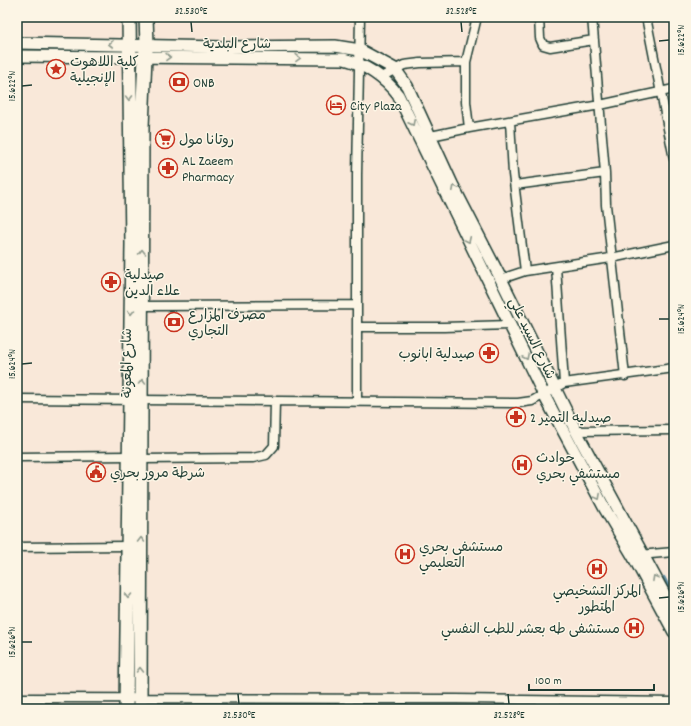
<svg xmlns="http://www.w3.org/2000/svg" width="691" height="726" font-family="Dekko,'Playpen Sans Arabic',sans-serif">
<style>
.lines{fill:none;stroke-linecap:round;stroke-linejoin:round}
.stream{stroke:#608da1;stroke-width:2.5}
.minor-casing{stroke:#1f3d34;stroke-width:11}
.secondary-casing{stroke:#1f3d34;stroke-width:14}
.trunk-casing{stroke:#1f3d34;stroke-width:16}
.minor{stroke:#fcf5e5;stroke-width:8}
.secondary{stroke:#fcf5e5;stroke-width:11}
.trunk{stroke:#fcf5e5;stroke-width:13}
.oneway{stroke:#8e998c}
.ticks{fill:none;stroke:#1f3d34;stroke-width:1.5}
.labels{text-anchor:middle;stroke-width:3;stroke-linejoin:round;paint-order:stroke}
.street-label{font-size:14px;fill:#1f3d34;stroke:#fcf5e5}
.poi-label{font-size:14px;fill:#1f3d34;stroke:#fcf5e5;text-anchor:start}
.neatline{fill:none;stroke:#1f3d34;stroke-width:1.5}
.ticks-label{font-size:10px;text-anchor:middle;fill:#1f3d34}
</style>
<rect width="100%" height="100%" fill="#f9e8d9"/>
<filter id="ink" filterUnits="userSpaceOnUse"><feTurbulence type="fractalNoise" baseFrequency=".025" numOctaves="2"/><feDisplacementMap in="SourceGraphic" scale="8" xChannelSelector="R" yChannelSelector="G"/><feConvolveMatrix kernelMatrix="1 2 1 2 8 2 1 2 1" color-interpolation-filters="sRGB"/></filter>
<g filter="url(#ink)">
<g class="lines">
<path class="stream" d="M664,577L674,596"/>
<g class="minor-casing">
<path id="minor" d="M539,17L540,38L543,45L550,47L594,40
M592,17L605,173L606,205L625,376
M646,17L674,159
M381,77L404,65L420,63L466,62
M510,121L513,174L525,271
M469,128L466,102V62L477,17
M426,137L469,128L600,105L674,89
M515,185L605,173
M556,267L564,383
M501,279L525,271L611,258L674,245
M142,306L356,305
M357,327H444L510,325
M17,399L518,403L532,401L564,383L674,368
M357,401V175L360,17
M576,431L674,430
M17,457L130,456
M141,459L253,458L266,455L274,446L275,401
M17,547L129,546
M639,555L674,552
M17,698L456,699L674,702
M349,709V699"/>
</g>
<g class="secondary-casing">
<path id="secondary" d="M17,43L222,47L335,46L360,50L395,69L407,86L452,184L501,279L576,431L674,612
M17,56L344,59C365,64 386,79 398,95L544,395L605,509L633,556L674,632"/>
</g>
<g class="trunk-casing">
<path id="trunk" d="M126,709L132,244L129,17
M140,709L142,127L145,57L147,44L146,17"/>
</g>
<use href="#minor" class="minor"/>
<use href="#secondary" class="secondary"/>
<use href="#trunk" class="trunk"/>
</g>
<defs><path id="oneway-chevron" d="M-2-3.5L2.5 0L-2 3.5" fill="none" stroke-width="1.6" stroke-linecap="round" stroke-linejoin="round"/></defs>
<g class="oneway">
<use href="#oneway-chevron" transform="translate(111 44) rotate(-180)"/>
<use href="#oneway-chevron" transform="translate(168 57) rotate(1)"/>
<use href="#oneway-chevron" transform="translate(298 58) rotate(1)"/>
<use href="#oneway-chevron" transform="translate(129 98) rotate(89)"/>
<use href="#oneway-chevron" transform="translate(412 123) rotate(64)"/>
<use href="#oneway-chevron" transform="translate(455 188) rotate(-117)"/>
<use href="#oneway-chevron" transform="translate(468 240) rotate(65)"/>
<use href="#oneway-chevron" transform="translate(142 252) rotate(-90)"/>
<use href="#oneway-chevron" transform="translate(131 312) rotate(91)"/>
<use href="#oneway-chevron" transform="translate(526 357) rotate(64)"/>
<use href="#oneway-chevron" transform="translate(142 382) rotate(-90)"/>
<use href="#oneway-chevron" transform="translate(598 497) rotate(62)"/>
<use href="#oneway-chevron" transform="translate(141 540) rotate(-90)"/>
<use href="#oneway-chevron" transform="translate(655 578) rotate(-119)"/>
<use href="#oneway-chevron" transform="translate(128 596) rotate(91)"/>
<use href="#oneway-chevron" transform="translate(140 670) rotate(-90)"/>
</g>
</g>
<path class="ticks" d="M191,22L192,32M461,22L462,32M659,41L669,40M22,86L32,85M659,319H669M22,364L32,363M659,598L669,597M22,642H32M238,694L239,704M508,694L509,704"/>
<defs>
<g id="sight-ring" transform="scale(1)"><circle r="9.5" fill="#fcf5e5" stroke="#c8321e" stroke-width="1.5"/><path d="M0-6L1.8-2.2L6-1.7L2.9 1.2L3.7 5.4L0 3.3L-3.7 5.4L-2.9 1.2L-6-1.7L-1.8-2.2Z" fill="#c8321e"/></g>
<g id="bank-ring" transform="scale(1)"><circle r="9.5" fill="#fcf5e5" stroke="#c8321e" stroke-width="1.5"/><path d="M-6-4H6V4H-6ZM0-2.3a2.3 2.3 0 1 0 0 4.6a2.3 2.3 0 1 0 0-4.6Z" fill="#c8321e"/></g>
<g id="hotel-ring" transform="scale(1)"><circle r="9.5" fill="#fcf5e5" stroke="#c8321e" stroke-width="1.5"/><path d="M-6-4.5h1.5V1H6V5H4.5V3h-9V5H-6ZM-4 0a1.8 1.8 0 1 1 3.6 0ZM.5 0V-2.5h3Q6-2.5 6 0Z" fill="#c8321e"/></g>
<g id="supermarket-ring" transform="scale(1)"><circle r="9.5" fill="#fcf5e5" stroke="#c8321e" stroke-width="1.5"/><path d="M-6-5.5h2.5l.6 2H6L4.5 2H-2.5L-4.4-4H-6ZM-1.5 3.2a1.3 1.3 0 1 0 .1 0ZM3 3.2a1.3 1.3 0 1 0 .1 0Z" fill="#c8321e"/></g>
<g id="pharmacy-ring" transform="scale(1)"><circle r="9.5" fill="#fcf5e5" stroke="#c8321e" stroke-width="1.5"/><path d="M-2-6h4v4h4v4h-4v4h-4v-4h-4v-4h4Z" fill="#c8321e"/></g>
<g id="hospital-ring" transform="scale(1)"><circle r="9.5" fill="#fcf5e5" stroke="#c8321e" stroke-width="1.5"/><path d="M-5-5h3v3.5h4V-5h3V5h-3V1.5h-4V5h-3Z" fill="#c8321e"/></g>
<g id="civic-ring" transform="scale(1)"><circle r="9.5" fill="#fcf5e5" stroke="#c8321e" stroke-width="1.5"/><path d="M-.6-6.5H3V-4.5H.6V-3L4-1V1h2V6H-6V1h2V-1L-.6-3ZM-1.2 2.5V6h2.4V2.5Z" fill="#c8321e"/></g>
</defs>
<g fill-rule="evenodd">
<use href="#sight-ring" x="56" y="69"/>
<use href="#bank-ring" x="179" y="82"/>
<use href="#hotel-ring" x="336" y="105"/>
<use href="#supermarket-ring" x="165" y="139"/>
<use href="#pharmacy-ring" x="168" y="168"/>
<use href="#pharmacy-ring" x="111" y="282"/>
<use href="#bank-ring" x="174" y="322"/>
<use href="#pharmacy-ring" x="489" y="353"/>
<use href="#pharmacy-ring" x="516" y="417"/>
<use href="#hospital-ring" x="522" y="465"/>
<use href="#civic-ring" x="96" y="472"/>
<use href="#hospital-ring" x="405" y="554"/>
<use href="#hospital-ring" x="597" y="569"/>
<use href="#hospital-ring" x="634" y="628"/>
</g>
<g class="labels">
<g class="street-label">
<text x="237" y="48">شارع البلدية</text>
<text transform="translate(533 338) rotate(64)" y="5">شارع السيد علي</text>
<text transform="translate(126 363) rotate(-90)" y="5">شارع المعونة</text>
</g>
<g class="poi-label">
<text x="70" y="66">كلية اللاهوت<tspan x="70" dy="16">الإنجيلية</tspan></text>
<text x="193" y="87">ONB</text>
<text x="350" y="110">City Plaza</text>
<text x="179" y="144">روتانا مول</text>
<text x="182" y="165">AL Zaeem<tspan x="182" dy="16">Pharmacy</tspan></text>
<text x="125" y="279">صيدلية<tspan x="125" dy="16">علاء الدين</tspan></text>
<text x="188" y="319">مصرف المزارع<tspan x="188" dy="16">التجاري</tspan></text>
<text x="475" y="358" text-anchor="end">صيدلية ابانوب</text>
<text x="530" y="422">صيدليه التمير 2</text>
<text x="536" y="462">حوادث<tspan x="536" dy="16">مستشفي بحري</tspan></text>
<text x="110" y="477">شرطة مرور بحري</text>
<text x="419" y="551">مستشفى بحري<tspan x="419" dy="16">التعليمي</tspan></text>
<text x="597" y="595" text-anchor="middle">المركز التشخيصي<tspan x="597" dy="16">المتطور</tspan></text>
<text x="620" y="633" text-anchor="end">مستشفى طه بعشر للطب النفسي</text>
</g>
</g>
<rect width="691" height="726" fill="none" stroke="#fcf5e5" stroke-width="44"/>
<path d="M529 684v6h125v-6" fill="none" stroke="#1f3d34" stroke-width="2"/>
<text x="535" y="684" font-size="12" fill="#1f3d34" stroke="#fcf5e5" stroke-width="3" paint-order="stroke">100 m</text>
<rect x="22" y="22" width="647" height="682" class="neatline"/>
<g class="ticks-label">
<text x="191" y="14">32.530°E</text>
<text x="461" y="14">32.528°E</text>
<text transform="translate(680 40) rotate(-90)" y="4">15.622°N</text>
<text transform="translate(11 86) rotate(-90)" y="4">15.622°N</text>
<text transform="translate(680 319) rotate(-90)" y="4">15.624°N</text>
<text transform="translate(11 364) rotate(-90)" y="4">15.624°N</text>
<text transform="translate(680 597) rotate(-90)" y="4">15.626°N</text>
<text transform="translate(11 642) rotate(-90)" y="4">15.626°N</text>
<text x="239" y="718">32.530°E</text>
<text x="509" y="718">32.528°E</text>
</g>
</svg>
